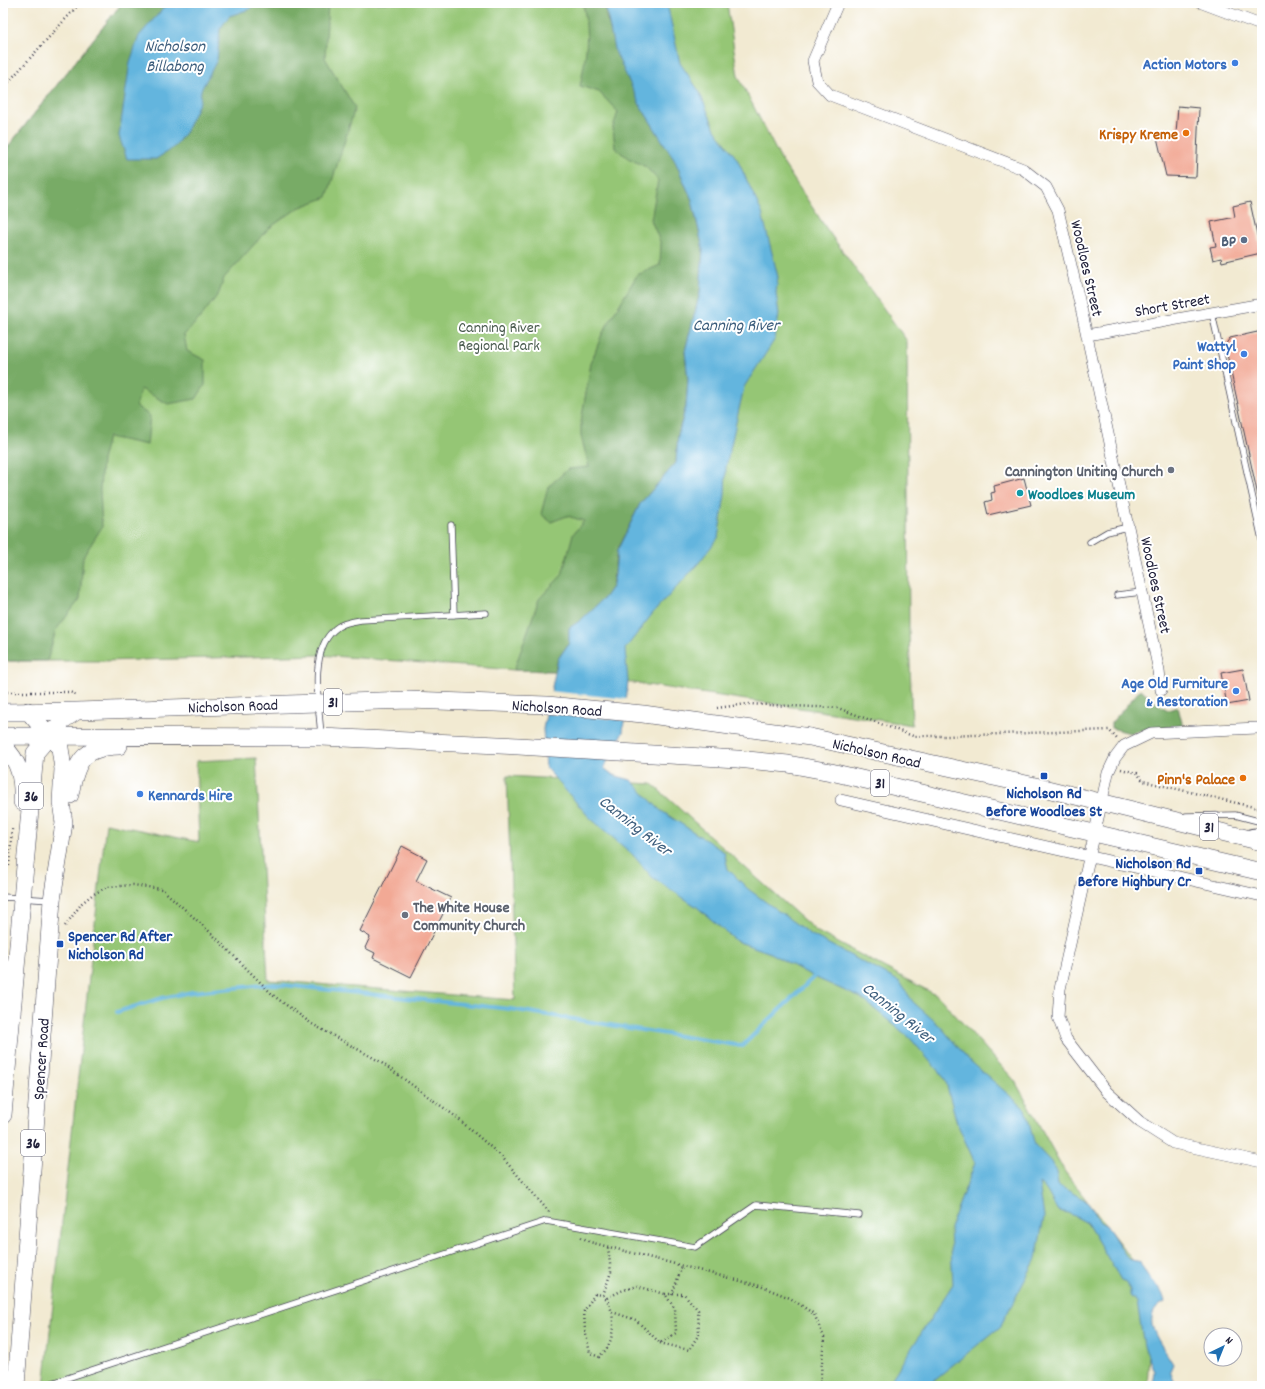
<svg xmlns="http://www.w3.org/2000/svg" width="1265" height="1389" font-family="Dekko,sans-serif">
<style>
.green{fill:#95c675;stroke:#5c7458}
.forest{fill:#78ab66;stroke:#4d6650}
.water{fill:#63b5de;stroke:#426c8c}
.pier{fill:#f2ead2}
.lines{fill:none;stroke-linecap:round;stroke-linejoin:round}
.stream{stroke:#63b5de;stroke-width:4}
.building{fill:#f2a995}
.service-casing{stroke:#414052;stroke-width:7}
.minor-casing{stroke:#414052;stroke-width:12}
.primary-casing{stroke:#414052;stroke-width:18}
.trunk-casing{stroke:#414052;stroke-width:20}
.path{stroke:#414052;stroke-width:2.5;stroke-dasharray:1 3;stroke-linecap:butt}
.service{stroke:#fff;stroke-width:5.5}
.minor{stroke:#fff;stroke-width:11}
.primary{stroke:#fff;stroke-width:17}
.trunk{stroke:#fff;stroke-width:18}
.shop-dot{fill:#3f7fe0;stroke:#fff;stroke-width:1.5}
.food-dot{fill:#e8710a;stroke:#fff;stroke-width:1.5}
.service-dot{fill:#5c6f8a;stroke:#fff;stroke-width:1.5}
.worship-dot{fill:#6b7280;stroke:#fff;stroke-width:1.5}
.culture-dot{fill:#0f9aa8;stroke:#fff;stroke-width:1.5}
.transit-dot{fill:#1a4fb4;stroke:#fff;stroke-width:1.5}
.labels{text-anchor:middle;stroke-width:4;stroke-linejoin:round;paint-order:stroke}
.shield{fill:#fff;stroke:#646476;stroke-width:1}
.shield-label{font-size:15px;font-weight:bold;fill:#22223b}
.shop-label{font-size:16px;font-weight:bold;fill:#366cbe;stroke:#fff;text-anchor:end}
.food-label{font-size:16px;font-weight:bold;fill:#c56008;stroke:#fff;text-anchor:end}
.service-label{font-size:16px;font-weight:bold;fill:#4e5e75;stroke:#fff;text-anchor:end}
.street-label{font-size:16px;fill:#22223b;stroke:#fff}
.park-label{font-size:16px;fill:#4a5b4f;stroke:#fff}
.worship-label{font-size:16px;font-weight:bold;fill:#5b616d;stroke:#fff;text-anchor:end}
.culture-label{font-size:16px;font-weight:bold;fill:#0d838f;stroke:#fff;text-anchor:start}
.transit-label{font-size:16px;font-weight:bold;fill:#164399;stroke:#fff}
.water-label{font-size:17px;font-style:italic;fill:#3c5d7c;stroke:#fff}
</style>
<rect width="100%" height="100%" fill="#fff"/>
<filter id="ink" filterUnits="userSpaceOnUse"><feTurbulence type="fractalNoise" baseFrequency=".025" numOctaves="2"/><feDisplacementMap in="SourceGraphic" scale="8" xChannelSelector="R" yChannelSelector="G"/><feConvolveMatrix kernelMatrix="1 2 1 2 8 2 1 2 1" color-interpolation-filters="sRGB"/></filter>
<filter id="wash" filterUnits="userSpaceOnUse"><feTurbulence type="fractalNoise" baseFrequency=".012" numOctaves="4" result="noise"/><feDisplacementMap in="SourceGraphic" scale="16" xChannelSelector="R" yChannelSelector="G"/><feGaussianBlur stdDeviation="0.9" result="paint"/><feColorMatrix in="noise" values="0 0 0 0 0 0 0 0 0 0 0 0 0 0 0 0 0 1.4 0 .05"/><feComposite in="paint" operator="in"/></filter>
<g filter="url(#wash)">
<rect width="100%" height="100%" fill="#f2ead2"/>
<path class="green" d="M122,3H727L738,76L781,160L826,228L907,341L909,629L912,725L555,671L514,670L320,655L102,661H3V153Z
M256,758L268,980L515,1000L507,776L652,784L816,931L938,996L1015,1081L1065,1172L1133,1261L1151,1325L1147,1386H44L106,823L199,842L196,761Z"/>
<path class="forest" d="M122,3H328L325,58L355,108L327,197L298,208L268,229L224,278L219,293L201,317L184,335L187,351L205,360V385L196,399L168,404L141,389L136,406L150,416L147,445L108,437L102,460L100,490L102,527L83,557L80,599L56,630L47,661H3V153Z
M583,3H605L606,17L640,105L675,160L692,200L703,249L700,293L685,351L688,380L686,406L678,435L676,463L640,504L617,550L612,587L605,597L581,621L569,628V643L558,659L555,671L514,670L539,599L562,575L573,534L584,521L567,516L551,522L541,514L548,487L568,469L589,467L581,436V422L591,363L602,334L637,275L660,265L661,244L651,220L658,180L646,167L628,158L615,148L613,127L618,112L599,92L580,86C587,53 589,36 583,3Z
M1141,689L1156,703L1168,710L1178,707L1183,727H1155L1130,733L1111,728V723Z"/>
<path class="water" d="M168,3H254L250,9L229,16L220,29L217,60L201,90L200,101L186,131L174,147L156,159H127L119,136L130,62L139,36Z
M605,3H667L680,63L699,91L715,129L737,159L762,213L778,277L776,293L779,314L775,339L744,387L726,467L725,495L718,538L697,565L653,613L625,649L628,681L623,732L604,768L613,775L631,780L660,810L724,852L728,869L748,889L774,908L810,934L900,982L913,1002L940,1026L969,1060L1025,1109L1035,1145L1051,1162L1056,1172L1058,1185L1085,1200L1092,1208L1100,1222L1107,1226L1128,1259L1140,1262C1143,1267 1145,1272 1148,1276C1156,1288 1161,1285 1165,1302C1136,1317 1162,1344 1173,1364L1170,1371L1176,1386H1152L1154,1371L1144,1346L1137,1302L1130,1296V1290L1126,1282L1121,1280L1087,1223L1069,1213L1058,1211C1051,1201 1049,1190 1039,1183L1044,1217L1036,1259L1000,1327L934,1380L931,1386H887L953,1284L950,1228L975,1163L957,1123L945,1079L910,1038L861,998L814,977L768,952L736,941L697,907L652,877L633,855L589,817L546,768L543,729L558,659L569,643V628L581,620L605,597L612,587L615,575L617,551L640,504L676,463L678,435L686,406L688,380L685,351L700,293L703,249L692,200L675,161L640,105L614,49Z"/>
<path class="pier" d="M548,691L628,699L626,720L544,713Z"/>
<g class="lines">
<path class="stream" d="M117,1012L162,998L192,992L274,984L510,1009L742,1046L817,974"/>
</g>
<g id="blocks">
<path class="building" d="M1178,106L1199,108L1196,177L1166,176L1156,133L1176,134Z
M1250,202L1261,253L1222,262L1221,258L1213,260L1210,247L1216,246L1211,222L1235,217L1233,206Z
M1262,331V495L1258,496L1225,345L1230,338Z
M1024,478L1031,505L988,515L985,502L992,500L991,493L995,492L994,486Z
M1243,669L1249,701L1227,705L1221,673Z
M402,846L427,859L416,881L451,898L411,977L373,958L375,953L365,948L370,937L360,931Z"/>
</g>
</g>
<g filter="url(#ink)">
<use href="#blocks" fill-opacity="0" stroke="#414052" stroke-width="1"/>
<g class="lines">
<g class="service-casing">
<path id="service" d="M1212,313L1262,540
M451,525L454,615
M1090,542L1107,532L1128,527
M1117,595L1142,592
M321,735C319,706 309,653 333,631C340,623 351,622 361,620L486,613
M1186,816L1235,815L1262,822
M3,897L51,900
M43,1386L546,1221L695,1247L756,1205L859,1215"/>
</g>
<g class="minor-casing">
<path id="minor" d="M838,3L813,61L817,81L830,95L1023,169L1046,187L1058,210L1081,308L1159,671L1161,690
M1202,3L1258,24
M1087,335L1262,304
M1257,728L1151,733L1124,746L1115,758L1108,773L1060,989L1058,1017L1066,1039L1107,1092L1140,1122L1173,1143L1262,1162
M841,800L1262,896"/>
</g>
<g class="primary-casing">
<path id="primary" d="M3,712L77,711L409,700L547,705L643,714L810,737L1035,786L1262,842
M3,736L321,737L518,746L737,759L788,764L831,772L1262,872
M3,746C20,761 23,780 22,802
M70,795C76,762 82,747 119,746
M3,1115L35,753L63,720L77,711
M16,1386L52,900L64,823L61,802L63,769L60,748L28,711"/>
</g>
<g class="trunk-casing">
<path id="trunk" d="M1252,838L1262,837"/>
</g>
<path class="path" d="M3,88L80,3
M3,692H70L78,696
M717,708L747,704L838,708L913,736H947L1109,730L1117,739
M1121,769L1137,773L1143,781L1262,809
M9,866L12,829
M65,926L82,903L92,895L107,887L133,885L162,889L210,932L274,996L312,1024L379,1061L455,1116L502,1157L549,1212
M581,1237L590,1242L760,1286L790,1298L814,1314L824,1337L820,1386
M595,1294L603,1295C615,1307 616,1333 607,1348C606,1351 601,1354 599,1357L590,1353L585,1330L584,1311Z
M603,1295L611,1272L608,1247
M672,1295L682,1266
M607,1298L621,1291L637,1286L665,1294L675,1309L676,1333L660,1343L636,1320L612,1312
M660,1343L689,1350L699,1334L698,1310L684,1294H665"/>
<use href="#service" class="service"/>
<use href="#minor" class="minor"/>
<use href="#primary" class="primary"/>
<use href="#trunk" class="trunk"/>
</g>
</g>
<g class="shop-dot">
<circle cx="1235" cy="63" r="4"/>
<circle cx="1244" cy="354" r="4"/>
<circle cx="1236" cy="691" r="4"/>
<circle cx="140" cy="794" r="4"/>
</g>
<g class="food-dot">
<circle cx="1186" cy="133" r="4"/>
<circle cx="1243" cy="778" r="4"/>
</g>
<circle class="service-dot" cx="1244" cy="240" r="4"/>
<g class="worship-dot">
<circle cx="1171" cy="470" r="4"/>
<circle cx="405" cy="915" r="4"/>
</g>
<circle class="culture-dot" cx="1020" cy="493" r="4"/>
<g class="transit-dot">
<rect x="1040" y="772" width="8" height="8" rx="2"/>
<rect x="1195" y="867" width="8" height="8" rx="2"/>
<rect x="56" y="940" width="8" height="8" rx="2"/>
</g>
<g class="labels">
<g class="shield">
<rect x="324" y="689" width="18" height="26" rx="3"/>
<rect x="871" y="770" width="18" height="26" rx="3"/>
<rect x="19" y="783" width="24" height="26" rx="3"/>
<rect x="1200" y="814" width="18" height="26" rx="3"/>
<rect x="21" y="1130" width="24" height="26" rx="3"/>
</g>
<g class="shield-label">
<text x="333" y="707">31</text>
<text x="880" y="788">31</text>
<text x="31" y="801">36</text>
<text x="1209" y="832">31</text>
<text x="33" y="1148">36</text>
</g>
<g class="shop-label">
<text x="1227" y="69">Action Motors</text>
<text x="1236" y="351">Wattyl<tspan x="1236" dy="18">Paint Shop</tspan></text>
<text x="1228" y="688">Age Old Furniture<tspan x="1228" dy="18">&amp; Restoration</tspan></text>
<text x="148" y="800" text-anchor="start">Kennards Hire</text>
</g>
<g class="food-label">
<text x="1178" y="139">Krispy Kreme</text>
<text x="1235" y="784">Pinn's Palace</text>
</g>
<g class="service-label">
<text x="1236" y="246">BP</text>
</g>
<g class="street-label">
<text transform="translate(1088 268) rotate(77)" y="6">Woodloes Street</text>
<text transform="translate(1172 304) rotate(-10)" y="6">Short Street</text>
<text transform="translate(1157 585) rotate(78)" y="6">Woodloes Street</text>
<text transform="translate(233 705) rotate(-2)" y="6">Nicholson Road</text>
<text transform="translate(557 707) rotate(4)" y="6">Nicholson Road</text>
<text transform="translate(877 752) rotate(13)" y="6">Nicholson Road</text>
<text transform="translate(40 1059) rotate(-86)" y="6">Spencer Road</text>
</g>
<g class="park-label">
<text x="499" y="332">Canning River<tspan x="499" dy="18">Regional Park</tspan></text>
</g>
<g class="worship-label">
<text x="1163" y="476">Cannington Uniting Church</text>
<text x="413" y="912" text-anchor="start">The White House<tspan x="413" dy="18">Community Church</tspan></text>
</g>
<g class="culture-label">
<text x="1028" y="499">Woodloes Museum</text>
</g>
<g class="transit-label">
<text x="1044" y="798">Nicholson Rd<tspan x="1044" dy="18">Before Woodloes St</tspan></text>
<text x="1191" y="868" text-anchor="end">Nicholson Rd<tspan x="1191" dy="18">Before Highbury Cr</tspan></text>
<text x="68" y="941" text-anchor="start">Spencer Rd After<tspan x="68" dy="18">Nicholson Rd</tspan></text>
</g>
<g class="water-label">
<text x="175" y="51">Nicholson<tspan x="175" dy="20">Billabong</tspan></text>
<text x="736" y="330">Canning River</text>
<text transform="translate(636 825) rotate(38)" y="6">Canning River</text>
<text transform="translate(899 1012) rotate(39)" y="6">Canning River</text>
</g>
</g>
<rect width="1265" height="1389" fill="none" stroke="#fff" stroke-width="16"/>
<g transform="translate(1223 1347) rotate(43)"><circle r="19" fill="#ffffff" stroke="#a7a7b1"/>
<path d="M0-3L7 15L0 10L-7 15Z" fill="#1f6fb2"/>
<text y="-6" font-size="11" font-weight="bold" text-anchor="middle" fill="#22223b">N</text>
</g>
</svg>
